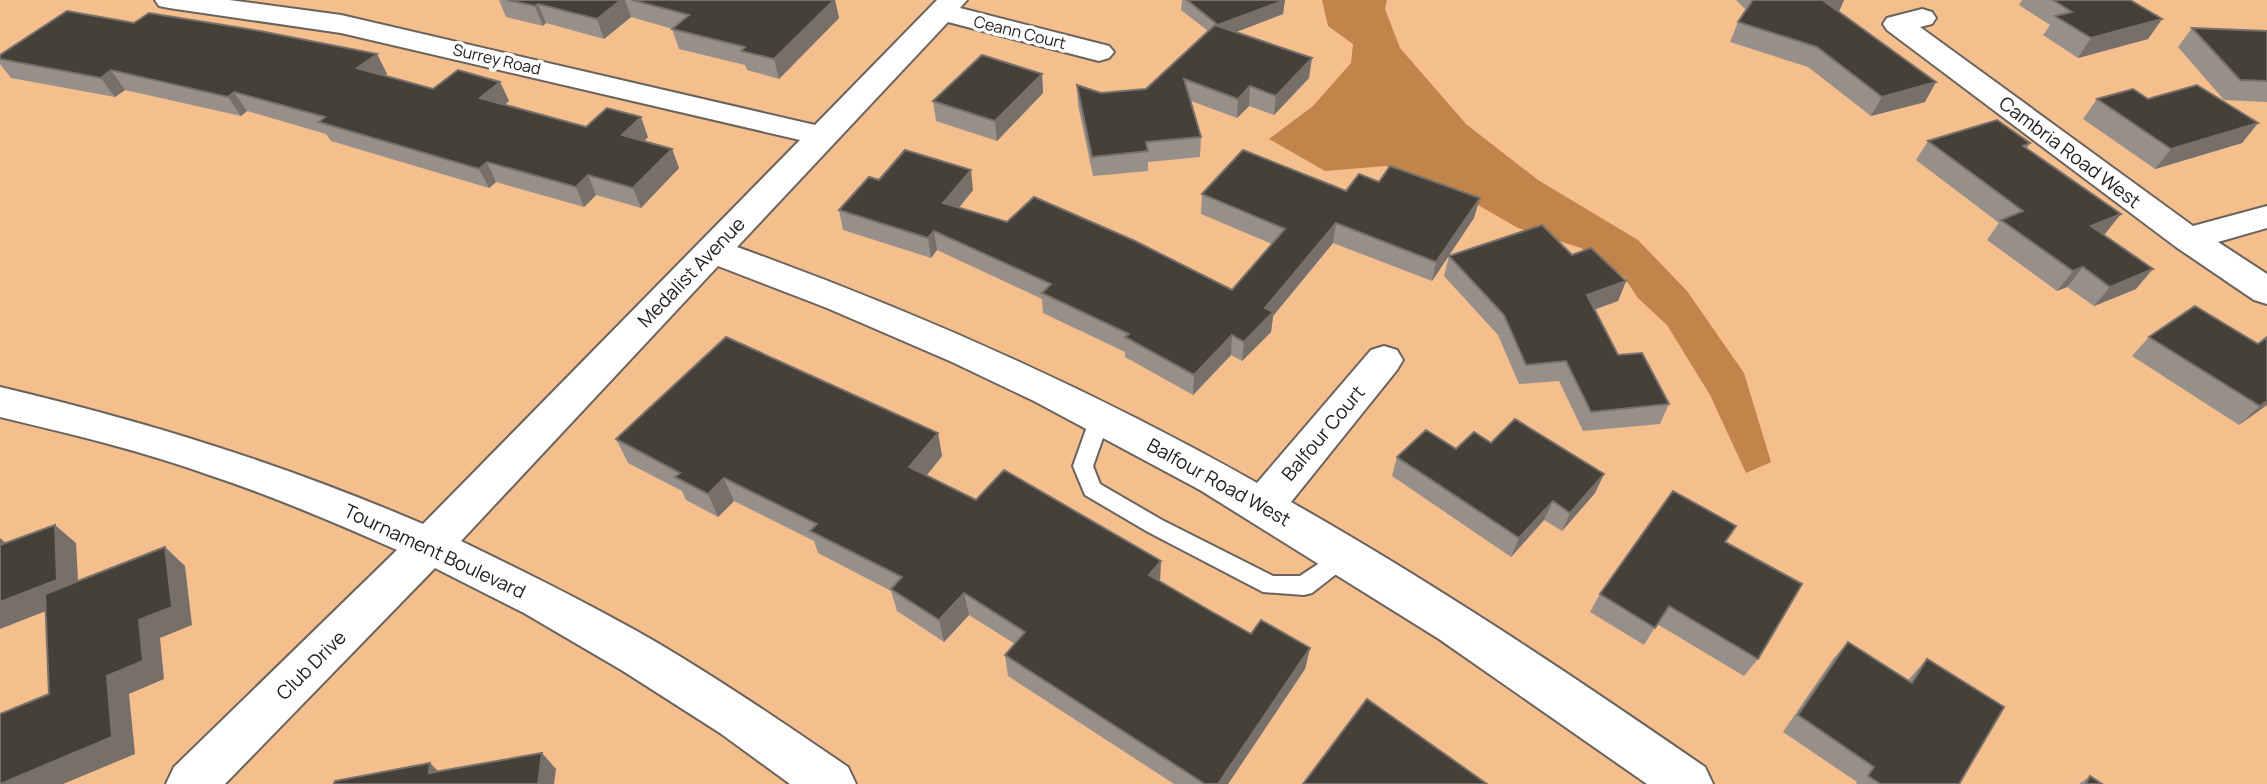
<svg xmlns="http://www.w3.org/2000/svg" width="2267" height="784" font-family="Manrope,sans-serif">
<style>
.green{fill:#f4be8d}
.water{fill:#c1844a}
.lines{fill:none;stroke-linecap:round;stroke-linejoin:round}
.service-casing{stroke:#6a635d;stroke-width:4}
.minor-casing{stroke:#6a635d;stroke-width:4}
.service{fill:#fff;fill-rule:evenodd}
.minor{fill:#fff;fill-rule:evenodd}
.wall{fill:#97908a}
.shaded-wall{fill:#77706a}
.building{fill:#46403a;stroke:#77706a;stroke-width:2}
.labels{text-anchor:middle;stroke-width:7;stroke-linejoin:round;paint-order:stroke}
.far-street-label{font-size:16px;fill:#1f1c1a;stroke:#fff}
.street-label{font-size:19px;fill:#1f1c1a;stroke:#fff}
</style>
<rect width="100%" height="100%" fill="#e8e0d9"/>
<path class="green" d="M0,0H2267V784H0Z"/>
<path class="water" d="M1322,0H1387L1385,9L1400,48L1466,124L1538,180L1638,240L1687,291L1744,373L1771,462L1746,473L1710,395L1667,325L1638,298L1624,277L1581,248L1518,228L1452,190L1386,166L1325,171L1269,139L1313,106L1351,63L1353,44L1328,26Z"/>
<g class="lines">
<g class="service-casing">
<path id="service" d="M1100,410L1107,413L1110,418L1093,466L1100,484L1162,520L1273,576H1300L1345,546L1353,549L1356,555L1353,561L1312,593L1304,595L1263,592L1148,532L1085,495L1073,466L1090,418L1093,413Z"/>
</g>
<g class="minor-casing">
<path id="minor" d="M155,0H229L341,15L815,125L937,0H967L960,8L1109,46L1114,52L1109,58L1099,61L948,22L737,247C917,312 1091,389 1257,483L1371,350L1384,346L1397,350L1403,360L1397,370L1291,502C1434,583 1570,674 1705,767L1713,784H1647L1439,639L1200,490L1034,401L952,362L827,308L718,266L461,541C527,573 592,605 656,642C722,681 785,724 848,767L856,784H790L720,733L623,671L524,613L435,568L225,784H166L174,767L397,550C336,523 275,497 212,476C143,451 71,434 0,417V387C148,422 283,464 423,524L800,140L341,33L169,8L159,6Z
M1922,9L1932,12L1936,18L1932,24L1920,27L2193,226L2267,206V228L2218,242L2267,274V304L2254,300L2176,247L1887,30L1883,24L1887,18Z"/>
</g>
<use href="#service" class="service"/>
<use href="#minor" class="minor"/>
</g>
<path class="wall" d="M499,0H835L839,18L779,79L747,70L745,65L679,49L672,29H673L631,17L604,39L546,23L543,26L506,17Z
M1182,0H1284L1283,14L1236,32L1309,78L1274,115L1249,106L1237,118L1191,101L1201,137L1200,157L1148,162V171L1093,176L1078,105L1077,85L1101,93L1146,89L1208,31L1181,10Z
M1736,0H1844L1839,12L1925,102L1871,116L1808,67L1730,42L1738,22L1746,10Z
M2022,0H2130L2162,19L2148,39L2078,58L2043,35L2050,25L2019,5Z
M2192,28L2267,31V102L2224,100L2178,47Z
M377,54L387,74L384,76L433,89L500,82L509,101L505,105L586,127L648,137L644,141L672,149L679,168L641,208L596,195L584,207L496,182L489,188L331,141L326,134L247,111L241,116L125,90L115,97L11,78L0,64V55Z
M1042,74L1043,93L997,141L936,121L933,101Z
M2097,99H2148L2258,123L2242,143L2155,169L2083,119Z
M1928,141L2030,143L2027,148L2105,234L2103,235L2136,289L2094,306L2067,287L2057,291L1987,240L1999,223L1916,160Z
M879,180L973,190L959,208L1232,290L1272,244L1201,214L1202,194L1346,191L1474,218L1432,281L1333,243L1273,316L1271,332L1242,361L1231,355L1193,395L1125,357V352L1043,313L1042,299L937,250L931,258L843,230L839,210Z
M1572,255L1626,281L1618,301L1595,309L1618,355L1669,404L1660,424L1583,431L1559,381L1519,384L1498,335L1444,276L1449,256Z
M2149,337L2267,405L2239,425L2132,356Z
M938,433L942,456L927,475L976,500L1160,581L1251,634L1310,648L1305,669L1228,784H1174L1008,676L1005,655L1015,644L969,615L944,642L897,611L891,591L818,553L814,541L734,501L718,517L686,500L682,491L628,463L616,439Z
M1491,443L1604,474L1595,493L1562,531L1544,520L1511,557L1392,476L1397,457L1456,449Z
M1726,542L1758,659L1744,676L1657,624L1644,645L1590,612L1600,594Z
M1848,642L1908,680L1927,659L1959,784H1856L1857,782L1783,732L1833,659Z
M2090,776L2102,784H2079Z"/>
<path class="shaded-wall" d="M621,0H625L631,17L604,39L597,19Z
M834,0H835L839,18L779,79L774,59Z
M1285,0L1283,14L1218,39V25Z
M1830,0H1844L1836,17L1824,1Z
M538,4L546,23L543,26L535,6Z
M2162,19L2148,39L2078,58L2091,38Z
M377,54L387,74L368,88L357,68Z
M1312,58L1309,78L1274,115L1276,96Z
M111,70L125,90L115,97L101,78Z
M1042,74L1043,93L997,141L995,121Z
M500,82L509,101L490,117L480,98Z
M1936,82L1925,102L1871,116L1882,97Z
M1250,86L1249,106L1237,118L1238,99Z
M234,92L247,111L241,116L228,97Z
M641,117L648,137L630,155L622,135Z
M2258,123L2242,143L2155,169L2171,149Z
M672,149L679,168L641,208L633,188Z
M487,162L496,182L489,188L479,169Z
M971,170L973,190L946,223L943,203Z
M588,175L596,195L584,207L576,187Z
M1480,198L1474,218L1432,281L1436,262Z
M2121,214L2105,234L2076,246L2091,226Z
M1336,223L1333,243L1273,316L1271,332L1242,361L1244,342L1265,308Z
M934,231L937,250L931,258L928,238Z
M2083,267L2067,287L2057,291L2073,271Z
M2153,269L2136,289L2094,306L2110,287Z
M1626,281L1618,301L1580,315L1587,295Z
M1232,335L1231,355L1193,395L1194,375Z
M2267,401V405L2239,425L2260,406Z
M938,433L942,456L915,490L909,467Z
M1604,474L1595,493L1562,531L1570,513Z
M724,478L734,501L718,517L708,494Z
M1553,501L1544,520L1511,557L1519,538Z
M55,525L76,543L79,598L0,629V602Z
M0,538L9,546L0,562Z
M165,547L185,566L192,625L160,638L164,679L129,694L135,754L63,784H1L107,676Z
M1161,561L1160,583L1149,575Z
M964,593L969,615L944,642L939,620Z
M1310,648L1305,669L1228,784H1218Z
M542,753L556,769L554,784H538Z
M430,763L446,779L429,773Z"/>
<path class="building" d="M507,0H621L597,19L538,4L535,6Z
M632,0H834L774,59L741,51L745,47L672,29L689,15Z
M1187,0H1285L1218,25Z
M1753,0H1830L1824,1L1936,82L1882,97L1817,47L1738,22Z
M2053,0H2130L2162,19L2091,38L2055,16L2072,12Z
M67,11L134,23L149,13L260,31L377,54L357,68L433,89L458,70L500,82L480,98L586,127L607,108L641,117L622,135L672,149L633,188L588,175L576,187L487,162L479,169L319,122L325,117L234,92L228,97L111,70L101,78L0,59V55Z
M1215,25L1312,58L1276,96L1250,86L1238,99L1184,79L1201,137L1146,142L1148,151L1092,157L1077,85L1101,93L1146,89Z
M2192,28L2267,31V81L2240,80Z
M982,55L1042,74L995,121L933,101Z
M2197,85L2258,123L2171,149L2097,99L2133,89L2148,99Z
M1997,120L2030,143L2023,146L2121,214L2091,226L2153,269L2110,287L2083,267L2073,271L2001,220L2023,211L1928,141Z
M905,150L971,170L943,203L1007,222L1034,197L1135,241L1232,290L1285,229L1202,194L1243,150L1346,191L1359,174L1379,182L1390,166L1480,198L1436,262L1336,223L1265,308L1273,312L1244,342L1232,335L1194,375L1125,337L1129,334L1042,293L1051,284L934,231L928,238L839,210L869,177L879,180Z
M1542,225L1572,255L1591,248L1626,281L1587,295L1618,355L1642,353L1669,404L1591,412L1566,361L1526,365L1504,315L1449,256Z
M2195,306L2258,344L2267,337V401L2260,406L2149,337Z
M726,337L938,433L909,467L976,500L1004,470L1161,561L1149,575L1207,609L1251,634L1261,620L1310,648L1218,784H1205L1005,655L1025,632L964,593L939,620L891,589L902,577L810,531L817,524L724,478L708,494L675,477L680,473L616,439Z
M1515,419L1604,474L1570,513L1553,501L1519,538L1397,457L1426,430L1456,449L1474,432L1491,443Z
M1673,491L1736,526L1725,542L1802,584L1758,659L1669,606L1655,628L1600,594Z
M55,525L57,580L0,602V545Z
M165,547L172,607L139,620L143,661L107,676L112,737L0,784V714L49,694L45,594Z
M1848,642L1912,683L1927,659L2004,707L1959,784H1881L1868,776L1874,767L1798,715Z
M1367,699L1487,784H1303Z
M542,753L538,784H334L335,781L430,763L429,773Z
M2090,776L2102,784H2086Z"/>
<g class="labels">
<g class="far-street-label">
<text transform="translate(1020 32) rotate(14)" y="6">Ceann Court</text>
<text transform="translate(497 59) rotate(13)" y="6">Surrey Road</text>
</g>
<g class="street-label">
<text transform="translate(2070 152) rotate(37)" y="7">Cambria Road West</text>
<text transform="translate(691 272) rotate(-46)" y="7">Medalist Avenue</text>
<text transform="translate(1323 433) rotate(-50)" y="7">Balfour Court</text>
<text transform="translate(1219 482) rotate(29)" y="7">Balfour Road West</text>
<text transform="translate(435 551) rotate(25)" y="7">Tournament Boulevard</text>
<text transform="translate(311 665) rotate(-45)" y="7">Club Drive</text>
</g>
</g>
</svg>
